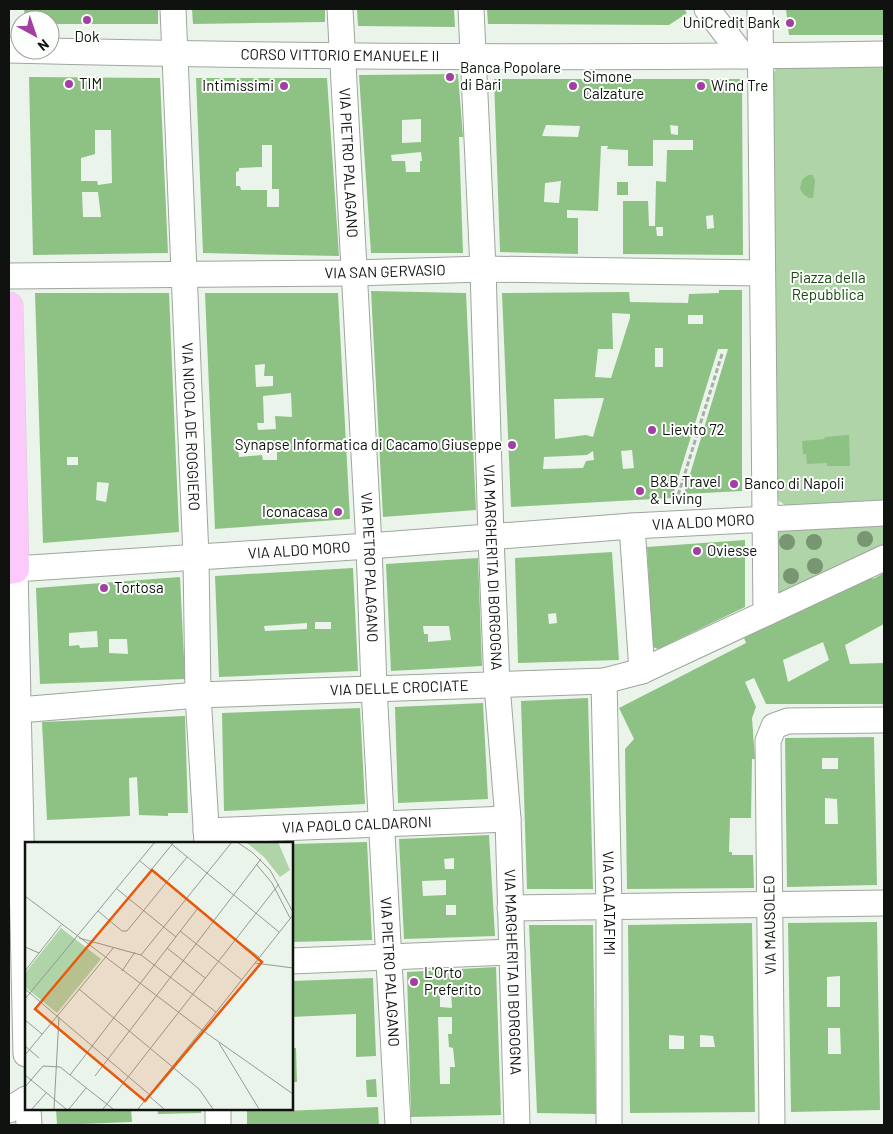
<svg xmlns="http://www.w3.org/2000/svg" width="893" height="1134" font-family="Barlow,sans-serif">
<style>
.green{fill:#aed4a7}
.building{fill:#8ec184;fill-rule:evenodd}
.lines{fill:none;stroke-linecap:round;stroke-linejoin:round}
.minor-casing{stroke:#9ea69d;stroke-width:27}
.major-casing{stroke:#d4d4d4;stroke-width:29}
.path{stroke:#a8afa8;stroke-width:3;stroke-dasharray:5 2.5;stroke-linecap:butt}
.minor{stroke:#fff;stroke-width:25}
.major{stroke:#fbc9fa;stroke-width:28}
.tree{fill:#779671}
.poi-dot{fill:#a33ea2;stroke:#fdfffd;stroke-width:2}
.labels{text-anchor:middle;stroke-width:4;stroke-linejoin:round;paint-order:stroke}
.poi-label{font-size:15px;fill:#0f120f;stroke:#fdfffd;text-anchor:start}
.street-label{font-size:15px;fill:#0f120f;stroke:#fdfffd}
.park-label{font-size:15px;fill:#184a0e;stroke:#fdfffd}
.inset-road{fill:none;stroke:#939a92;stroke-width:1}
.view{fill:#e8590c;fill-opacity:0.15;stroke:#e8590c;stroke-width:2.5}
.inset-edge{fill:none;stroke:#0f120f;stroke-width:2.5}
</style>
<rect width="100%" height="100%" fill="#ebf4ea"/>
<path class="green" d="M784,65H884V503L788,507L779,501L773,493L770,80L776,69Z
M884,519V548L772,600L770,525Z"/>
<path class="building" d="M24,9H158V24H50V20H25Z
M192,9H325V22L193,24Z
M357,9H454L455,27L358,26Z
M487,9H684L687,13L669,25L488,24Z
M786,9H884V35H789Z
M458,74L463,137H459L463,253H371L359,75ZM421,119V142L402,143V120ZM421,152L422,161H420V172H406L405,161H392L391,155Z
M29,77L160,78L168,253L33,255ZM95,130H111L112,183L98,185L97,181H81V158L95,154ZM82,192H98L101,217H83Z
M196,78H327L339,256L203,253ZM262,145H272V189H279V207H267V190H241L240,186H236V172L239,171V168L262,167Z
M494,79H742L743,255L623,254V201H648L649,226H655L656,181L666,182L667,150H693V140H653V166H628V150L607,149L608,146H601L598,211L567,210V218H578V254L500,252ZM546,125L580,126L578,137L542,136ZM670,125L678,126V135L671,134ZM561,181L559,203L544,202L545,183ZM713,215L714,228L707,229L706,216ZM656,227H663V236H657Z
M808,175H813L815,181L813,198H809L804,195L800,189L802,180Z
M617,182H628V195H617Z
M719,290H742V491L684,494L728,349H718L672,498L511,507L502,293L629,292L630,302L688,303L689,294L719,293ZM612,313L630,314V318L611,378L595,377L598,349H613ZM688,315H703V324H688ZM655,348H663V367H655ZM604,398L593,437L586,435L555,439L554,399ZM632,450L634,468L623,469L621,451ZM593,451L594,460L586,461L583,468L543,469L544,457L587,455Z
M371,291L466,293L476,510L383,517Z
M35,293H169L179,532L43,543ZM67,457H78V465H67ZM97,482L109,483L106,502L96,500Z
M205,293H338L350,519L215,529ZM265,364L264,376H273V386L256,387L255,365ZM291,393L292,417L275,416L276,429L258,430L257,423H264L263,396ZM268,444V449H277V460H263L262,455L239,457L238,445Z
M849,435L850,466H827V463L807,464L806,454H803L802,441L825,439L824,437Z
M745,540V607L658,649L653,647L647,547Z
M612,552L619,660L518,663L515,558ZM556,613L557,623L549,624L548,614Z
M478,558L482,666L391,671L386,564ZM423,626H449L451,640L428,642V634H424Z
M353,568L358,671L219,677L215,576ZM315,622H331V629H315ZM307,623V629L265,631L264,626Z
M884,573V624L845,645L850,664L884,663V704H766L754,678L745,682L756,707L752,718L755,759H752L751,818H730L729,852H732V855H753L754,888L627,889L625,749L634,739L619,708L746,643L744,638L872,576L873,579ZM823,642L829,660L788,682L783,660Z
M180,577L185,679L40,684L36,588ZM97,631L98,647L80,648L79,645L69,646V633ZM109,639H127L128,654L109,653Z
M588,698L593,889H527L521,701Z
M483,703L488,799L398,803L395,707Z
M360,708L365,804L224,811L222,713Z
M185,716L188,813H168V816L139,815L137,777L129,778L130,816L47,820L42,722Z
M874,737L877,885L787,887L785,738ZM822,758H838V769H822ZM825,798L837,799L838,824H825Z
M489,835L495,936L404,939L399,839ZM454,858V869H445L444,859ZM446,880V895L423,896L422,881ZM446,905H456V915H446Z
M367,842L372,940L291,942V844Z
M877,922L880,1110L791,1112L788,923ZM840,976V1007H827V977ZM828,1028H840L841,1054H828Z
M752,923L755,1112L630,1113L628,925ZM669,1035L684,1036V1049H669ZM700,1035L713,1036L715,1047H700Z
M529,925H593L596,1114L537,1113Z
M496,967L501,1115L411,1117L407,972ZM451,993L452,1008L440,1007V994ZM438,1017H452V1034H448L449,1047L453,1048L455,1067H450V1084H440Z
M373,978L376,1056L356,1057V1014L291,1017V981Z
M291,1048H296L297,1082H291Z
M376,1079L377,1097H367L366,1080Z
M378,1107L379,1125H247V1108H285V1111Z
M56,1108H131L132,1122L57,1125Z
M157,1108H201V1113L158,1114Z"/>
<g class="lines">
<g class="minor-casing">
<g id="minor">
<path id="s1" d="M173,9L196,557L198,695L207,843"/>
<path id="s2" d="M340,9L369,546L374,688L398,1125"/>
<path id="s3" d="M471,9L483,269L491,537L497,685L508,819L517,1125"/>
<path d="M707,9L743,56"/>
<path d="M760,9L766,613"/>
<path id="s4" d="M9,50C300,57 593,59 884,54"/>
<path id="s5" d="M9,276L354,273L483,269L762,273"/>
<path d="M632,526L642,671"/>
<path id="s6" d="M604,681L609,907V1125"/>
<path id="s7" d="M19,710L198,695L604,681L642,671L884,558"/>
<path id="s8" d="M206,831L508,819"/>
<path d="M510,908L884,903"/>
<path d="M291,961L512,952"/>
<path id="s9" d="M26,1054L15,569L369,546L632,526L884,513"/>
<path d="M28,1108L29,1125"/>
<path d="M218,1108V1125"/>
<path d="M9,1110L26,1099"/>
<path d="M772,1125L768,741L774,726L788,721L884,720"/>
</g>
</g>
<g class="major-casing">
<path id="major" d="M9,306L15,569L9,570"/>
</g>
<path class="path" d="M676,502L722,354"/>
<use href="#minor" class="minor"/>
<use href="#major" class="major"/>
</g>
<g class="tree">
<circle cx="865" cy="539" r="8"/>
<circle cx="787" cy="542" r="8"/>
<circle cx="814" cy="542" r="8"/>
<circle cx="815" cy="566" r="8"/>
<circle cx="791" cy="576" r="8"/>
</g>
<g class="poi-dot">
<circle cx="87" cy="20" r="5"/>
<circle cx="790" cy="23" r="5"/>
<circle cx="450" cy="77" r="5"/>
<circle cx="69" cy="84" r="5"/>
<circle cx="284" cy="86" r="5"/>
<circle cx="573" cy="86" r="5"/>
<circle cx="701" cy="86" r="5"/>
<circle cx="652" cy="430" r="5"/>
<circle cx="512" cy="445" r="5"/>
<circle cx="734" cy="484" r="5"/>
<circle cx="640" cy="491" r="5"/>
<circle cx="338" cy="512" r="5"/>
<circle cx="697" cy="551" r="5"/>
<circle cx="104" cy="588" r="5"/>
<circle cx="414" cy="982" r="5"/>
</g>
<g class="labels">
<g class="poi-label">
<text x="780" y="28" text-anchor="end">UniCredit Bank</text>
<text x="87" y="42" text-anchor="middle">Dok</text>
<text x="460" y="73">Banca Popolare<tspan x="460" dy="17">di Bari</tspan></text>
<text x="583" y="82">Simone<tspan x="583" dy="17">Calzature</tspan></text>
<text x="79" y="89">TIM</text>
<text x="274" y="91" text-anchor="end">Intimissimi</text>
<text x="711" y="91">Wind Tre</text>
<text x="662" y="435">Lievito 72</text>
<text x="502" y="450" text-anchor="end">Synapse Informatica di Cacamo Giuseppe</text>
<text x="650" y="487">B&amp;B Travel<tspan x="650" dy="17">&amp; Living</tspan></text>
<text x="744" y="489">Banco di Napoli</text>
<text x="328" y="517" text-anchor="end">Iconacasa</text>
<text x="707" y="556">Oviesse</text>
<text x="114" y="593">Tortosa</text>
<text x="424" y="978">L'Orto<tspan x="424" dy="17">Preferito</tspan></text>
</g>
<g class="street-label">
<text dy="5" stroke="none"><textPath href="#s4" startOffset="331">CORSO VITTORIO EMANUELE II</textPath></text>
<text dy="5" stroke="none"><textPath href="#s2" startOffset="154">VIA PIETRO PALAGANO</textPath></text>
<text dy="5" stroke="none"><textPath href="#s5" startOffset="376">VIA SAN GERVASIO</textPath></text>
<text dy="5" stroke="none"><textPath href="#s1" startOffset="418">VIA NICOLA DE ROGGIERO</textPath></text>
<text dy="5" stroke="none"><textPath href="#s9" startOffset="1175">VIA ALDO MORO</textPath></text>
<text dy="5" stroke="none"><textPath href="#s9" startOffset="770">VIA ALDO MORO</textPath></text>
<text dy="5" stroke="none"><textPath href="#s2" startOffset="559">VIA PIETRO PALAGANO</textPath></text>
<text dy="5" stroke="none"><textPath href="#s3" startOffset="559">VIA MARGHERITA DI BORGOGNA</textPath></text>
<text dy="5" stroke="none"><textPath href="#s7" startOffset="381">VIA DELLE CROCIATE</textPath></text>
<text dy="5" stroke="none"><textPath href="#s8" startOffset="151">VIA PAOLO CALDARONI</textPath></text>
<text dy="5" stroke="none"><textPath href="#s6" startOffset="222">VIA CALATAFIMI</textPath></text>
<text transform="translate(770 925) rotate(-91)" y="5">VIA MAUSOLEO</text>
<text dy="5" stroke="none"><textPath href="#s2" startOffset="964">VIA PIETRO PALAGANO</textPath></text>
<text dy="5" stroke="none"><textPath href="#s3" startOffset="964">VIA MARGHERITA DI BORGOGNA</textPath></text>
</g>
<g class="park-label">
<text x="828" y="283">Piazza della<tspan x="828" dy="17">Repubblica</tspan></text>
</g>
</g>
<g transform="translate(25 842)">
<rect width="268" height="268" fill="#ebf4ea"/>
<path d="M221,0H253L265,28L255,35L239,15ZM36,86L76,117L32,171L0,145V131Z" fill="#aed4a7"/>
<path class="inset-road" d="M144,0L254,90M212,0L228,11L245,28L268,70M115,19L188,79M231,22L247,41L265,76M92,47L151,95M0,54L177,188L268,73M73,69L97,89H102L162,15M85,78L149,0M155,89L217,138M54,96L116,113L191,170M210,97L234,115M0,105L14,111M142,106L180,136M116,113L207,0M230,121L268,126M0,129L36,83M97,129L110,110M0,147L125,253M54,147L174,247L188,267M0,157L130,0M0,178L17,192M194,201L234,267M0,204L14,216M0,213L89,105M0,233L41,267M45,233L173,66M70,234L236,17M0,245L18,224L35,225L88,267M124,254L139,267M7,267L21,251M29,267L34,175M44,267L61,246M78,267L254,42M113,267L177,188L268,252"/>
<path class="view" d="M127,28L237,120L120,259L10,167Z"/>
<rect width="268" height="268" class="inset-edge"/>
</g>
<rect width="893" height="1134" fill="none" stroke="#0f120f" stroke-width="20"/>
<g transform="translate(35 35) rotate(140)"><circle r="24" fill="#fdfffd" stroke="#9ea09e"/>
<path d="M0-4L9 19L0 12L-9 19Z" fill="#a33ea2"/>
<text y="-8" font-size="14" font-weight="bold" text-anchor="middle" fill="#0f120f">N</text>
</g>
</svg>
